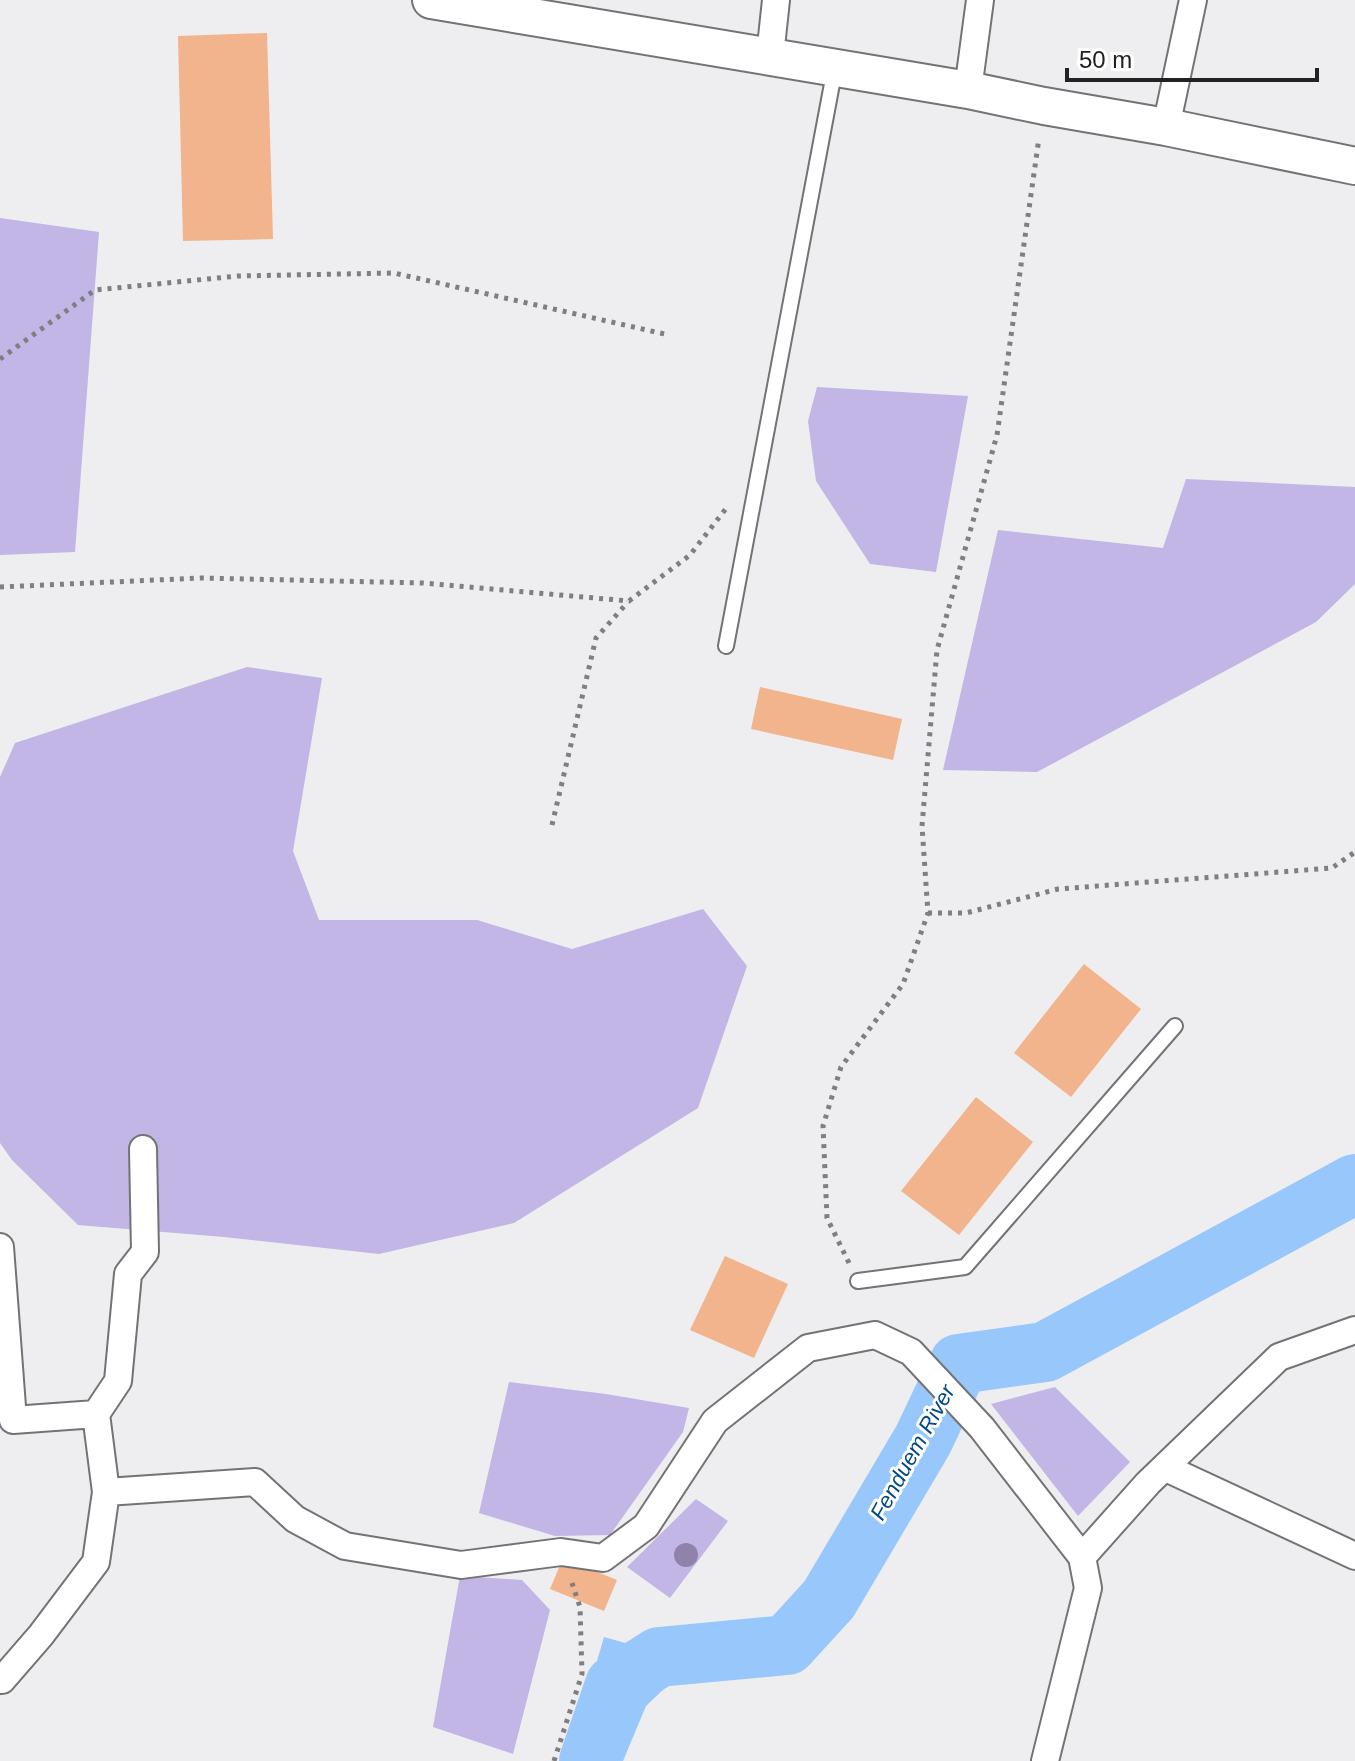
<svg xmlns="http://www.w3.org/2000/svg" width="1355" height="1761" font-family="Helvetica,sans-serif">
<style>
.green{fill:#c1b6e5}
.water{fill:#98c7fb}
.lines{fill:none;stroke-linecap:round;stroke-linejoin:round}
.river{stroke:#98c7fb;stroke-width:60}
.building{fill:#f1b48c}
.lane-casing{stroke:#737375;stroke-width:18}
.street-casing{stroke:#737375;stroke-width:30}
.secondary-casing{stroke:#737375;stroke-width:40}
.path{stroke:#7f7f81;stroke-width:5;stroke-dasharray:4 6;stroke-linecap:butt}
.lane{stroke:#fff;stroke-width:14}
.street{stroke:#fff;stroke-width:26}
.secondary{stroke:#fff;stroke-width:36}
.tree{fill:#9082ab}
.labels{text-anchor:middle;stroke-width:6;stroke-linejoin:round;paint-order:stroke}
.water-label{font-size:22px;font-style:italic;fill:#004986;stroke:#fff}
</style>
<rect width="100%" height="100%" fill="#eeedf0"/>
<path class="green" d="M0,218L99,232L75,552L0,555Z
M817,387L968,396L936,572L870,564L816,481L808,421Z
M1186,479L1355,487V584L1316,622L1037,772L943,770L998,530L1163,548Z
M247,667L322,678L293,851L319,920H477L572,949L703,909L747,966L698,1108L514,1223L379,1254L224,1237L78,1225L12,1160L0,1143V777L15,743Z
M509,1382L606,1394L689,1408L683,1432L610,1535L555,1536L479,1513Z
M1055,1387L1130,1462L1078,1516L991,1404Z
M696,1499L728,1521L670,1598L627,1567Z
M460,1576L522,1580L550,1610L513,1754L433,1727Z"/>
<path class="water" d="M649,1631L712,1636L783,1658L774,1665L729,1668L674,1679L646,1706L623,1761H566L576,1733L604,1637L643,1648Z"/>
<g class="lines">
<path class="river" d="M589,1761L615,1685L659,1657L787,1645L829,1599L923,1440L959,1364L1045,1352L1355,1184"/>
</g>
<path class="building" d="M267,33L273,239L183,241L178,36Z
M760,687L902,719L893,760L751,729Z
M1084,964L1141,1009L1071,1097L1014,1053Z
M976,1097L1033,1142L959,1235L901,1191Z
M725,1256L788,1284L754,1358L690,1330Z
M563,1558L617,1580L604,1611L550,1589Z"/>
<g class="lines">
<g class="lane-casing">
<path id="lane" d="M726,646L835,68
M858,1281L965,1267L1175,1026"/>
</g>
<g class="street-casing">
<path id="street" d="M770,56L776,0
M968,90L980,0
M1166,127L1193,0
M0,1247L13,1420L96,1414L106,1492
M96,1414L118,1381L128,1274L145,1252L143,1149
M1166,1468L1355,1556
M1082,1557L1148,1483L1279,1357L1355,1330
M0,1680H2L41,1635L96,1562L106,1492L255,1482L295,1519L345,1546L461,1565L561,1552L603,1558L646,1526L715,1421L808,1348L875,1335L911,1352L982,1428L1082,1557L1088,1588L1045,1761"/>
</g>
<g class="secondary-casing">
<path id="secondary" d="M431,0L968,90L1044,106L1166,127L1355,166"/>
</g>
<path class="path" d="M0,359L95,290L238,276L394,273L669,335
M0,587L201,578L423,583L629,601L690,555L728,506
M552,825L596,638L628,602
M928,913H966L1058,889L1332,868L1355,852
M849,1263L827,1218L823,1126L841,1067L903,984L928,913L922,826L937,650L997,435L1039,138
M554,1761L582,1674L580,1607L572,1583"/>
<use href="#lane" class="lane"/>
<use href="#street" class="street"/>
<use href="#secondary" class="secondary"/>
</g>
<circle class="tree" cx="686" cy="1555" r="12"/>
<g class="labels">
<g class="water-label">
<text transform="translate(912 1452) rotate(-61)" y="8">Fenduem River</text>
</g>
</g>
<path d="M1067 68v12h250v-12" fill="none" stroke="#222223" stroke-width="4"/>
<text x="1079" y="68" font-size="24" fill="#222223" stroke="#ffffff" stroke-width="6" paint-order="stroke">50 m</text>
</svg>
